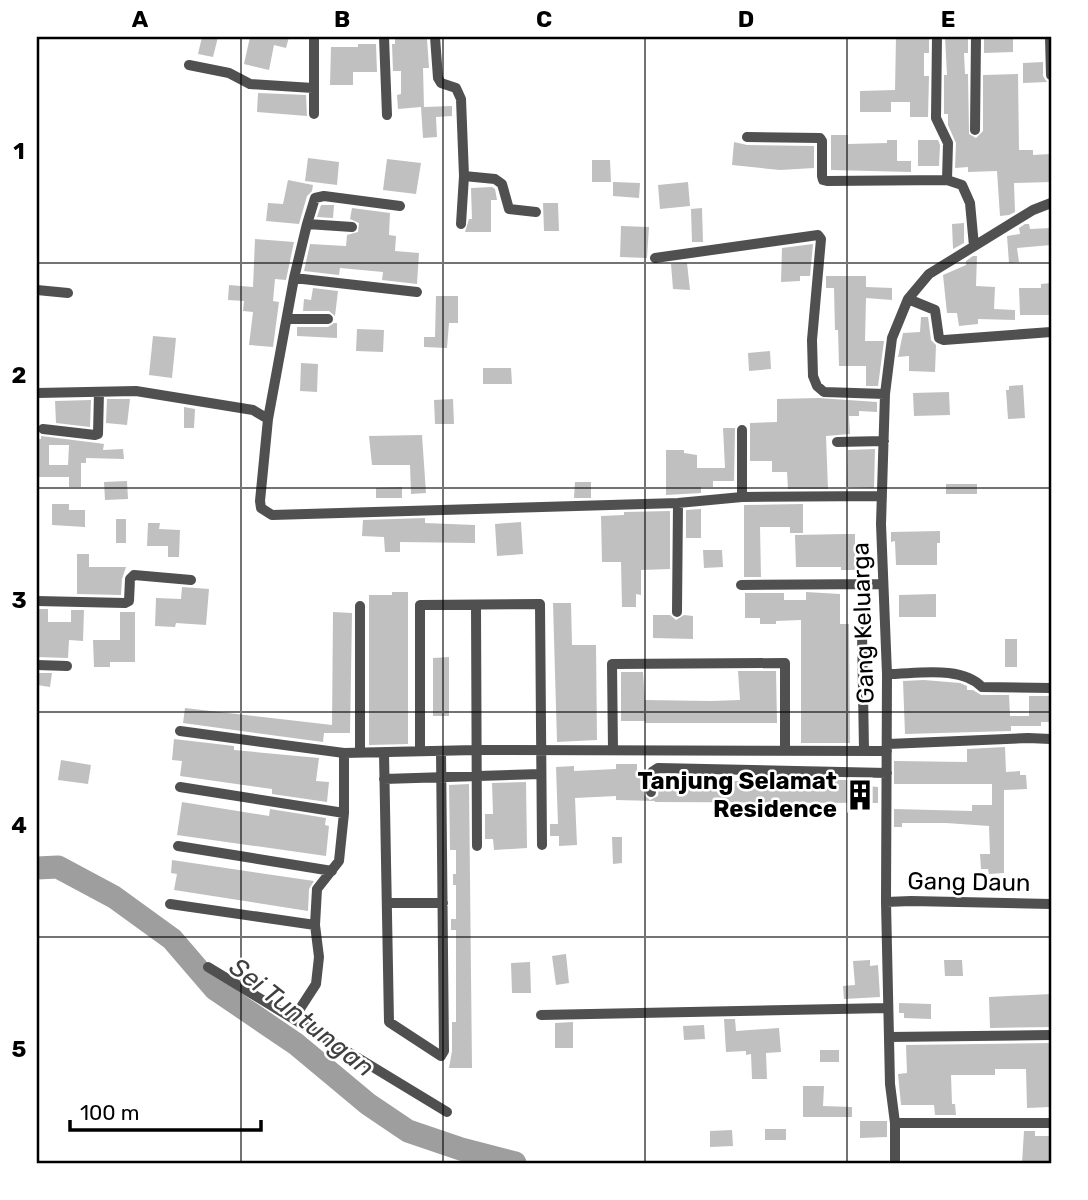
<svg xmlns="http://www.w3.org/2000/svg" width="1088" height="1200" font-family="Rubik,sans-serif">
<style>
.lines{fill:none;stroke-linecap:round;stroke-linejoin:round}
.river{stroke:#9e9e9e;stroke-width:23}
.building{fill:#c0c0c0;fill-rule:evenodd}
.minor{stroke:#505050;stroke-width:10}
.grid{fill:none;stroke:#000;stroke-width:2;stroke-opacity:0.55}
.labels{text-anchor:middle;stroke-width:5;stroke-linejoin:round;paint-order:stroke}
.street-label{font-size:24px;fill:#000;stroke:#fff}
.poi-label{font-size:24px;font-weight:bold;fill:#000;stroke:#fff;text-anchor:end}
.water-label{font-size:26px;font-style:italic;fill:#3f3f3f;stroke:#fff}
.neatline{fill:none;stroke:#000;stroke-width:2.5}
.grid-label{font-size:23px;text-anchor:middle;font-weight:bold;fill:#000}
</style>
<rect width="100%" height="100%" fill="#fff"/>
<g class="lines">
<path class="river" d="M37,868L58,867L114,897L172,939L215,989L296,1044L368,1104L408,1131L461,1149L515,1163"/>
</g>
<path class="building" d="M202,37H218L213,57L198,54Z
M250,37H289L286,48L274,45L269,70L244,64Z
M395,37H426L427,39L429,68H423L424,107L452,106V116L436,117L437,137L423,138L421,107L398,109L397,95L401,94V71H393L392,44H395Z
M896,37H929V53H924V76H929L928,117H910V102H891V112H860V91L895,90Z
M945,37H968V53H964L965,74H968L969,134L976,138L983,131V75L1018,74L1019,150H1033V155L1051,154V182L1014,183L1015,212L1009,215L1000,216L997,171L968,172V167L955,168L956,143L948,125V114H944V75H947Z
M984,37H1013V52L984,53Z
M358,44H376L377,72H353V85H330L331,47H358Z
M1043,62V76L1047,82L1023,83V63Z
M258,93L306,95L307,116L257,112Z
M831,135H848V144L887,143V140H897V161H911V172L831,170Z
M918,140H938L940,145L939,166H918Z
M734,142L747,145L814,146V168L780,170L732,165Z
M308,158L339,162L337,185L305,181Z
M387,159L421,163L416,194L383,190Z
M592,160H610L611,182H592Z
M288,180L313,185L312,191L307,196L299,224L266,221L268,203L283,204Z
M613,182L640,183L639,198L613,196Z
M688,182L690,206L660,209L658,185Z
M492,187L495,189L497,200H491V232H465L469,219H472L471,188Z
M543,203H558L559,231H544Z
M321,205H334L333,218L317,217Z
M352,208L390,213L389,235L396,236L395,251L419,253L417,284L382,280L383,272L340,268L339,275L304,271L310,244L346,246L347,235L358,232L359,223L350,219Z
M702,208L703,242H692L691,209Z
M964,223V243L953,249L952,224Z
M1025,224H1029L1030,229L1051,228V245L1017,248L1019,262L1009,263L1007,236L1020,234L1019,228Z
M621,226L649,227L647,258L620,257Z
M255,239L294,242L286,280L275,279L273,301L279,302L273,347L249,345L253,312L243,311L244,301L228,300L229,285L253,287Z
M813,244L810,276H800V281L781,282L782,248Z
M973,256H977L976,286L995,287L994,309L1015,310V320L978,319V324L959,326L957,313H947L943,275L966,265V261Z
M687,263L690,290L673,289L671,264Z
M826,276H866V287L892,288V300L866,298L865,341H884L878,386H866V366H839L838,330H835L834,288H826Z
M1051,283V315H1020L1019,288H1041V284Z
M313,288L338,291L335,316L329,311H303L304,299L311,300Z
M436,296H458V323H449L447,348L424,347V337H435Z
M921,317H928L931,340L936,345L935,372L909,371V356L898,357L903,333L920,332Z
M334,323H337V338L297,336V327H328Z
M357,329L384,330L383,352L356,351Z
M153,336L176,338L172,378L149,375Z
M770,351L771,369L749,371L748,353Z
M301,363L318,364L317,392L300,391Z
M483,368H511L512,384H483Z
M1023,385L1025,418L1008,419L1006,390H1009V386Z
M949,392L950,415L914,416L913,393Z
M819,398L877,402V412L859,411V416H849L850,434L826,436L828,489H788L787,472H772V461H750V423L777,422V399Z
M107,399H130L127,425L106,423Z
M453,399L454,424H435L434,400Z
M91,400L90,427L56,423L55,401Z
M184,407L195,409L194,428H184Z
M723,428H735L734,481H713V487H701V493L666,495V450H684V453L697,455V468H725Z
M422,435L426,493L411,494L410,465H372L369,436Z
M41,436L97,443L104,444L103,450L123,449L124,459L86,458V463H81V487H69V477H37V439H41ZM49,445H69L68,465H49Z
M875,449L874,488L847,487L848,450Z
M127,481L128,499L105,500L104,482Z
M575,482H591V498H574Z
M946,484H977V494H946Z
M402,487V498H376V488Z
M52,504H69V510H85V527L52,525Z
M803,504V533H790V527H760L761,577H744V505Z
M701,509V538H686V510Z
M670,511V569L641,570V595L636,594V607H622L621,562H602L601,516L624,515V512Z
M425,518V523L475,525V543L400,542V552H385L384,537L362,536L363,520Z
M116,519H126V543H116Z
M521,522L523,554L497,556L495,524Z
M148,523H160L159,529L180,530L179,557H168V546H147Z
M940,531V543H937V565H896L895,541L891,542V532Z
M845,534H855V570H841V567H796L795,535Z
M703,550H722L723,567L704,568Z
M77,554H89V567H126L122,579L121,595L77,594Z
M182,587L209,589L206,625L176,623L175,627L155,626L156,598L181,599Z
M392,592H408V744L369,745V595H392Z
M806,592L840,594V624H849L850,743H801V620L776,621V624H760V618H745V593H784V600H806Z
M936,594V617H899V595Z
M553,603H571L572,645H596L597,740L557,742Z
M37,609H48V622H71V610H84L83,641L69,640L68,658L37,657Z
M120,612H135V662H110V667H94L93,640H120Z
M333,612L352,613L350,733H324L323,742L183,723L185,708L332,725Z
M653,615H670L676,620L684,615L693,616V639L653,638Z
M1005,639H1017V667H1005Z
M449,657V716H433V658Z
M738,671H776L777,723H645V721H621V672H643L645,700L711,701L740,700Z
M37,673H52L50,687L37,685Z
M924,680L960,683L967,686V690H973L981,695H1009L1010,716H1029V696H1051V722H1041V726H1011V731L905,734L903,681Z
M174,739L234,746V750L319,758L316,781L329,782L327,802L272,794V789L180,776L182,761L172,760Z
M1005,747L1006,772L1020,771V775H1026L1027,789L1004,790V873L989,874L988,869H981L980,854H990L989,826L946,823H902V827H894V809L972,811V805H992V784H894V761L967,762V749Z
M61,760L91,765L88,784L58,780Z
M616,764H637V778H644V795L650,800L658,796L660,778L730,779V781L842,780H868V786L878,787V803L655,802V801L616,800V796L575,798L577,845L559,846V836H550V824H558L556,767L574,766V771L616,769Z
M526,782L527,848L494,850L493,839H485V814H493L492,783Z
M469,784L472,1068H449L452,1051V1022H456V930H451V919H456V885H453V874H456V850H450L449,785Z
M182,802L269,816L270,809L326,818L325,825L329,826L326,856L177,835Z
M612,837H622V863L613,864Z
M172,860L314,881L309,889L308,911L174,890L177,874L171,873Z
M566,954L569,983L556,985L552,956Z
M870,960V966L878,965L880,997L844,999L843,986L855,985L853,961Z
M944,960H962L963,976H945Z
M530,962L531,993H512L511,963Z
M1051,994V1027L990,1028L989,997Z
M899,1003L931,1004V1019L904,1018V1013H899Z
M724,1019H735L736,1031L779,1028L781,1052L766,1053L767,1079H752L751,1054L746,1055V1051L726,1052Z
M573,1022V1048H555V1023Z
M704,1025L705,1039L684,1040L683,1026Z
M1051,1043L1050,1107L1027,1108L1026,1069H995V1075H951L952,1104H955L956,1115H935L934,1105H901L898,1074L907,1073L906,1045Z
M820,1050H839V1062H820Z
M803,1086H824L823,1106L852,1107V1117H803Z
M860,1121H887V1137L860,1138Z
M765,1129H786V1140H765Z
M732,1130L733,1146L710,1147V1131Z
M1024,1131H1035V1136H1051V1163H1022Z"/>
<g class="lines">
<path class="minor" d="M314,37V114
M384,37L387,115
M435,37L438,78L441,83L456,88L461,99L464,176L461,224
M937,37L936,118L948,143L947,180
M1050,37L1051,75
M189,65L229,73L250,84L313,88
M975,130L976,37
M747,137L820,138L822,141V176L823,180L827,181L947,180L962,185L970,203L974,246
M464,176L495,179L502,184L509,209L536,212
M1051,203L1033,210L929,274L908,299L892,338L885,394L881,524L887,674L886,902L890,1084L895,1123H1051
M307,224L352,227
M655,258L818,235L821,239L812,340L813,376L817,386L824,392L885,394
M294,278L417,292
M37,290L68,293
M908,299L935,310L939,338L944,340L1051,332
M287,319H328
M37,393L136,391L253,410L268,419L294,278L307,224L315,198L324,196L400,206
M268,419L260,501L261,508L272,515L678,503L742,497L882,496
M43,429L95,435L98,434L99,392
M742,430V497
M837,442L884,441
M741,585L882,584
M37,601L125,603L129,601L130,579L134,575L191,580
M476,605L477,846
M677,612L678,503
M862,632L864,750
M37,665L67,666
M887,674C916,674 961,665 982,687L1051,688
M180,731L344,753L476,750L887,751
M888,744L1028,738L1051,739
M613,750L612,664L785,663V751
M420,751V605L540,604L542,845
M360,753V606
M384,753L389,1022L441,1056L444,1051L441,751
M384,779L541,774
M180,787L344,813V753
M651,792L652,772L658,768L887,773
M178,846L332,871
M886,902L911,901L1051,904
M387,903H443
M170,904L315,925L317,889L339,861L344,813
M208,967L447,1112
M541,1015L888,1008
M294,1018L316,984L319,957L315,925
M889,1037L1051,1035
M895,1123V1163"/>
</g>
<path class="grid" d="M241,37V1163M443,37V1163M645,37V1163M847,37V1163M37,263H1051M37,488H1051M37,712H1051M37,937H1051"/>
<defs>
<g id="building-bare" transform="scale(2.415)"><path d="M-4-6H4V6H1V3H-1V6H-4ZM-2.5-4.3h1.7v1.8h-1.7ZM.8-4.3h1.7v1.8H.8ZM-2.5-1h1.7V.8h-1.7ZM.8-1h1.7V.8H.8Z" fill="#000" stroke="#fff" stroke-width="2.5" paint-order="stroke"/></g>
</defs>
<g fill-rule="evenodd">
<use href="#building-bare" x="860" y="795"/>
</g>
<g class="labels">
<g class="street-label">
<text transform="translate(863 623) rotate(-92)" y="8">Gang Keluarga</text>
<text transform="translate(969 882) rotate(1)" y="8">Gang Daun</text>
</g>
<g class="poi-label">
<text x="837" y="789">Tanjung Selamat<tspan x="837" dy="28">Residence</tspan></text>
</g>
<g class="water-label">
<text transform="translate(302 1017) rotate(38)" y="9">Sei Tuntungan</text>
</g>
</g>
<rect width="1088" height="1200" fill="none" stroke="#ffffff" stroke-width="77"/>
<path d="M70 1120v10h191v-10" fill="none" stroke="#000000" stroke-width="3.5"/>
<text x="80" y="1120" font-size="21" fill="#000000" stroke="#ffffff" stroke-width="5" paint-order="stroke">100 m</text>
<rect x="38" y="38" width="1012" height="1124" class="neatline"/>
<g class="grid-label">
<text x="140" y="27">A</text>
<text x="342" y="27">B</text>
<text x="544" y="27">C</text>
<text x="746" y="27">D</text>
<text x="948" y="27">E</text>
<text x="19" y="159">1</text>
<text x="19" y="383">2</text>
<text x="19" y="608">3</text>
<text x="19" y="833">4</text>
<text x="19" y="1057">5</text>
</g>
</svg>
